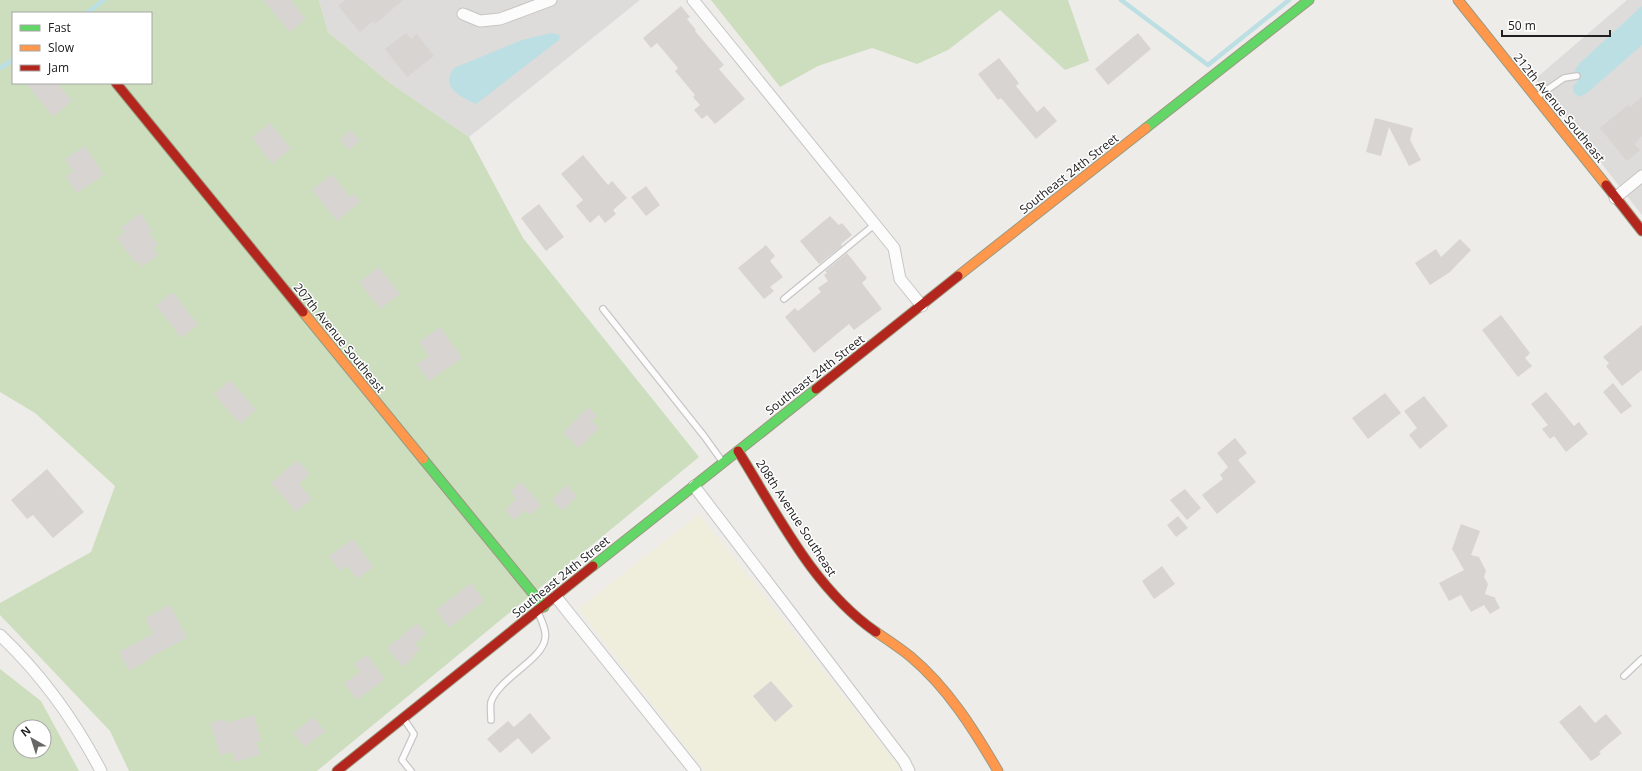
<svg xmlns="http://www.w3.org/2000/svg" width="1642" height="771" font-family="'Open Sans',sans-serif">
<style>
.residential{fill:#dddcda}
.farmland{fill:#efeedc}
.forest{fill:#ccdebd;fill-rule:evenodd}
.water{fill:#bbdfe3}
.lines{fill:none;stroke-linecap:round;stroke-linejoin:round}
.stream{stroke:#bbdfe3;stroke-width:4.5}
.building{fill:#d7d4d1}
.lane-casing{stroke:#c7c6c5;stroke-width:8}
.street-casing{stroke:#c7c6c5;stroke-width:13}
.fast-casing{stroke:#9a997f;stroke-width:11}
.slow-casing{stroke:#9a997f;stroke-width:11}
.jam-casing{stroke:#9a997f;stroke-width:11}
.lane{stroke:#fcfcfc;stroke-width:5.5}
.street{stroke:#fcfcfc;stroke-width:11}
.fast{stroke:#63d668;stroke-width:9}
.slow{stroke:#ff974d;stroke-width:9}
.jam{stroke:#b3261e;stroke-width:9}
.labels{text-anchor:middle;stroke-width:3;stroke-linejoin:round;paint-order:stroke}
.street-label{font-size:12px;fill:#202020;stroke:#fff}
</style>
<rect width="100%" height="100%" fill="#eeece9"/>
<path class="residential" d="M319,0H640L469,137L390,83L328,32Z
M1627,0H1642V215L1535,79Z"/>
<path class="farmland" d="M699,514L900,767V771H705L578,609Z"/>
<path class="forest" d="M0,0H319L328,32L390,83L469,137L523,238L699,457L317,771H129L110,731L0,615V603L91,552L115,486L35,413L0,392ZM13,13H151V83H13Z
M711,0H1068L1089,61L1065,70L1000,10L948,50L917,64L872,48L818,66L780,87Z
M0,669L41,701L79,771H0ZM20,727H44V751H20Z"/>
<path class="water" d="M1642,6V45L1587,93L1579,97L1574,93L1573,87L1578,80L1575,70L1580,63Z
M551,33L560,35L559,40L476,104C460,97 440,87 454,68L522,40Z"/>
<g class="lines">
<path class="stream" d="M1121,0L1208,65L1289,0
M87,13L104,0
M0,68L13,60"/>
</g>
<path class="building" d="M263,0H291L306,19L290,32Z
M345,0H403L375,24L373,21L360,32L338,6Z
M681,6L690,17L687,19L696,30L695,31L724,65L719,69L745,99L715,124L707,115L702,119L694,110L700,105L693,97L695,95L675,71L678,68L657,43L651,48L643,38Z
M406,33L411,39L417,34L434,56L407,77L385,49Z
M1138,33L1151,49L1108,85L1095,69Z
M999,58L1019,83L1016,86L1037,112L1044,106L1057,121L1036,139L1001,98L998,100L978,74Z
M26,83H57L72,101L53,117Z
M1642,97V136L1634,144L1640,150L1627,161L1600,128L1628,105L1630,107Z
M1375,118L1413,128L1410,140L1421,160L1409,166L1389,127L1381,156L1366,152Z
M270,123L291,149L272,164L252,137Z
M351,130L360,141L348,150L340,139Z
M85,146L104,175L77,193L66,176L73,172L65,159Z
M583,155L608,185L612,181L627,198L613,210L616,214L605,223L599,215L590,223L576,206L583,200L561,174Z
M332,174L350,197L354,193L360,202L337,221L312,190Z
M646,186L660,205L646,216L631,197Z
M539,204L564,237L546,251L521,218Z
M140,213L152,230L149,233L158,245L153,249L158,255L142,267L138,261L135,263L117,238L125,232L121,228Z
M830,216L839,225L842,223L852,235L841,244L842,246L819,264L800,241Z
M1460,239L1471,250L1450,272L1430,285L1415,263L1436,249L1441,257Z
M766,245L775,256L770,261L783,277L770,287L774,291L764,299L738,268Z
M847,253L867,278L862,283L882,309L854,330L849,324L814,353L785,317L795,308L798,311L821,292L818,288L828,281L824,275L827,273L825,271Z
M379,267L400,294L380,309L359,282Z
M173,292L198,325L181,338L156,305Z
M1501,315L1530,353L1525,358L1532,366L1518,377L1482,330Z
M1642,325V370L1622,386L1606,366L1609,363L1603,357Z
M440,327L462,358L429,381L417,364L429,356L419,342Z
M230,380L256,410L240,424L214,394Z
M1613,383L1632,406L1621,414L1603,392Z
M1546,392L1574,426L1579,422L1588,434L1566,452L1554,436L1550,439L1542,429L1548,425L1531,404Z
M1385,393L1401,413L1368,439L1352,418Z
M1424,396L1448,426L1420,449L1409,435L1417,428L1404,411Z
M588,407L597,416L592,421L599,428L579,448L563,433Z
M1235,438L1247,453L1238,460L1256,482L1217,514L1202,495L1223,479L1220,475L1228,467L1217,453Z
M297,460L310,474L299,484L312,499L296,512L271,483Z
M47,469L84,512L53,538L33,515L27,519L11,500Z
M521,482L541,505L530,515L525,510L514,520L505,510L516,499L510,492Z
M566,485L577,496L563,511L552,500Z
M1185,489L1201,508L1187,520L1170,500Z
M1178,516L1188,528L1176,537L1167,525Z
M1461,524L1480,531L1471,555L1479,557L1486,571L1484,577L1488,584L1485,594L1496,598L1495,599L1500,608L1490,614L1484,605L1471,612L1461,595L1449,601L1439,583L1464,570L1452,549Z
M353,539L373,567L357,579L347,566L340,571L329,556Z
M1162,566L1175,584L1154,599L1142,581Z
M471,583L484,601L449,628L436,610Z
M170,605L187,638L150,657L151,658L129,671L119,652L153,634L145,618Z
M417,623L426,634L415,643L420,650L413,655L415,656L403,667L387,648Z
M367,655L385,679L357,700L344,683L360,672L354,664Z
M771,681L793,706L775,722L753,696Z
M1580,705L1595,723L1606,714L1622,733L1599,752L1601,754L1591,761L1559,722Z
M530,713L551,738L532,754L518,738L500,753L487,739L508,721L514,727Z
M254,715L261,741L256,742L260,755L235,762L232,752L220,755L210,723L225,719L226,723Z
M314,717L325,732L304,747L293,733Z"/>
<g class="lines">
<g class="lane-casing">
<path id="lane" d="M1538,96L1564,78L1577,76
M784,299L874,225
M603,309L704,436L722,461
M1624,676L1642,659
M404,719L414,734L402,760L411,771
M491,720C491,715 490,707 491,702C499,678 542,660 545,639C547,630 541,620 538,612"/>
</g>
<g class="street-casing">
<path id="street" d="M693,0L894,248L900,279L922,306
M463,14L480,21L500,19L551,0
M1615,198L1642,176
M694,486L904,761L909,771
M556,597L695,771
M0,635C41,674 75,721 101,771"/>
</g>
<g class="fast-casing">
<path id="fast" d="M1146,128L1309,0
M423,459L544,607
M593,566L816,389"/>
</g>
<g class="slow-casing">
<path id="slow" d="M1458,0L1606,185
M958,276L1146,128
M303,312L423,459
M876,632C888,640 900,648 911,657C948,688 974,730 998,771"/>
</g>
<g class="jam-casing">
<path id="jam" d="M116,83L303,312
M1606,185L1642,231
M816,389L958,276
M738,451C778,515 813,588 876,632
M337,771L593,566"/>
</g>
<use href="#lane" class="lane"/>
<use href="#street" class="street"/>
<use href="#fast" class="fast"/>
<use href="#slow" class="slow"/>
<use href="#jam" class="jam"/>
</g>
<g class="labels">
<g class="street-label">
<text transform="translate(1559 108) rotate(51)" y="4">212th Avenue Southeast</text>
<text transform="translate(1069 174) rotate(-38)" y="4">Southeast 24th Street</text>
<text transform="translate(339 338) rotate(51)" y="4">207th Avenue Southeast</text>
<text transform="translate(815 375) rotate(-38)" y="4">Southeast 24th Street</text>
<text transform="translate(796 518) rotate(57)" y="4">208th Avenue Southeast</text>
<text transform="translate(561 577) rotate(-39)" y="4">Southeast 24th Street</text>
</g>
</g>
<rect x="12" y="12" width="140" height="72" fill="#ffffff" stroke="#a6a6a6"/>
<rect x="20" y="25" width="20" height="6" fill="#63d668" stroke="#a6a6a6"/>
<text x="48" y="32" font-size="12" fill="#202020">Fast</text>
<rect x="20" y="45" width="20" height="6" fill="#ff974d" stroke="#a6a6a6"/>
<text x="48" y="52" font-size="12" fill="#202020">Slow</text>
<rect x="20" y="65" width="20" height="6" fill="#b3261e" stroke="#a6a6a6"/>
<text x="48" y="72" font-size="12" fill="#202020">Jam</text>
<g transform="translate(32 739) rotate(321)"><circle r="19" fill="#ffffff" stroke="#a6a6a6"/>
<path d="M0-3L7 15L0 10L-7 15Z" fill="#686766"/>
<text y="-6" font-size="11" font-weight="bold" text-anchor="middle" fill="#202020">N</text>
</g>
<path d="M1502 30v6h108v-6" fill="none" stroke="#202020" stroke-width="2"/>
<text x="1508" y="30" font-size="12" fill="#202020" stroke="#ffffff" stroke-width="3" paint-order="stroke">50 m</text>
</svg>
